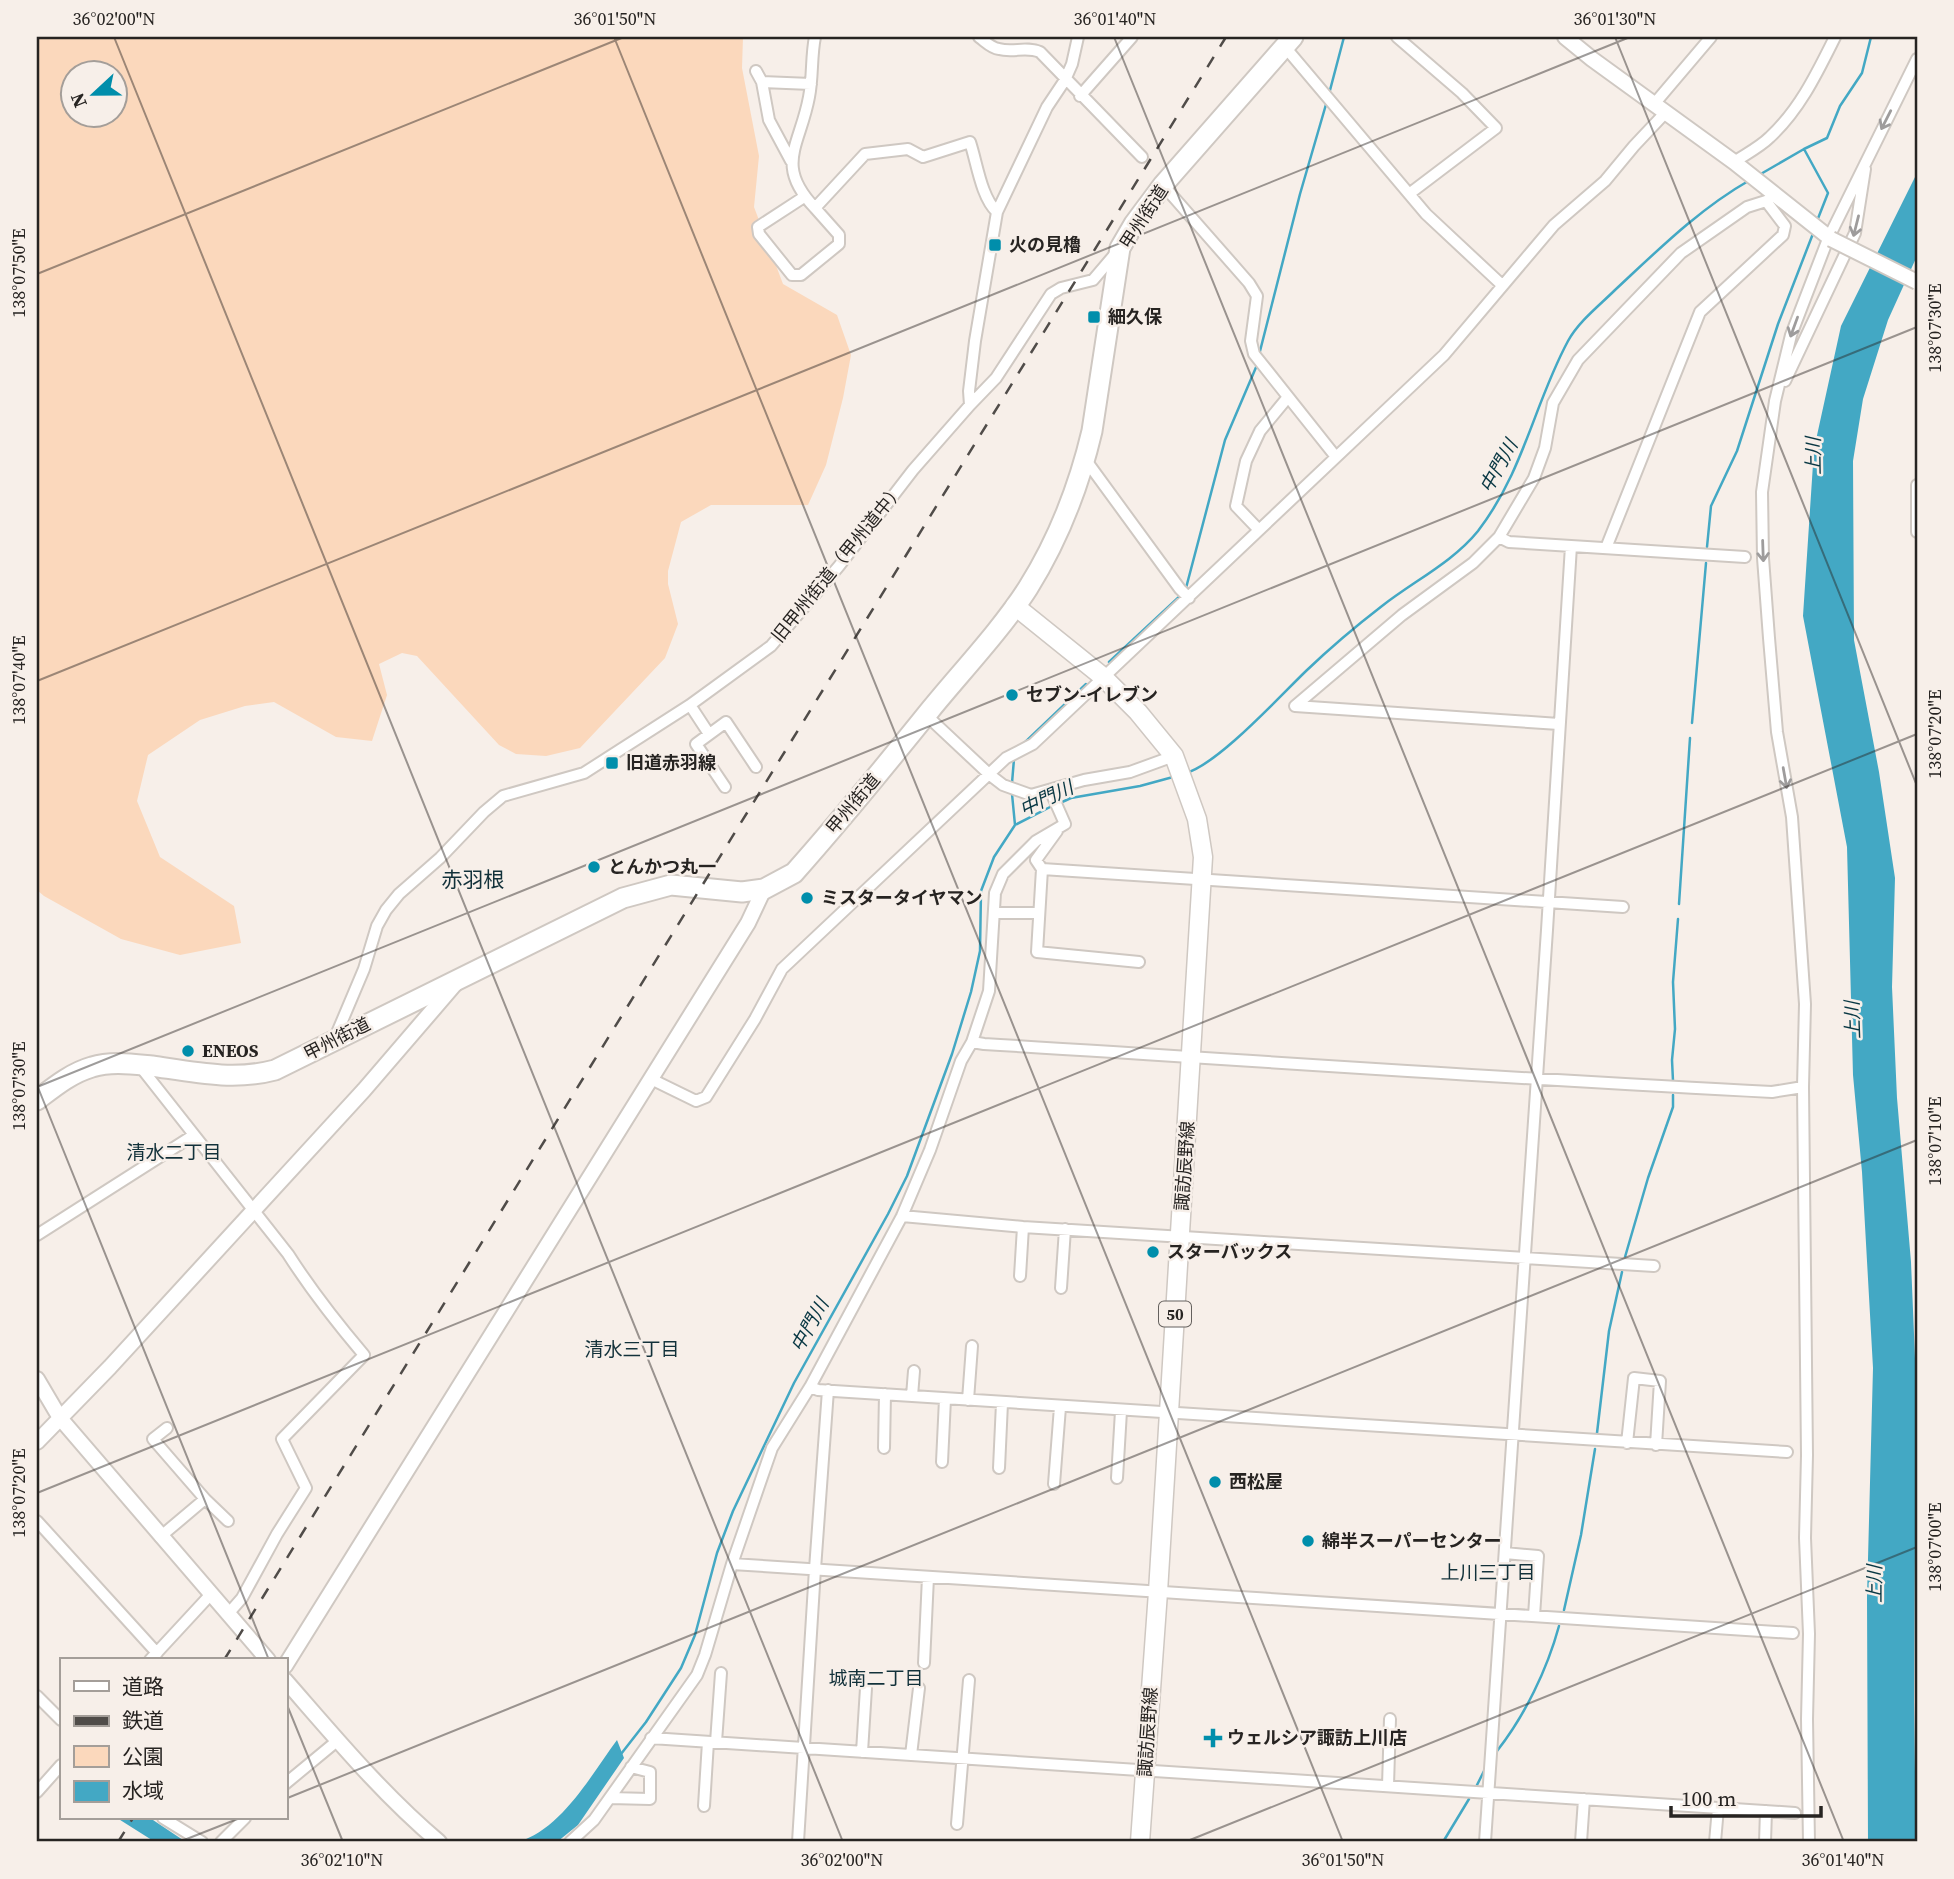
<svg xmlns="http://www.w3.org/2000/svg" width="1954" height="1879" font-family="'Source Serif 4','Noto Sans JP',serif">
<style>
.green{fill:#fbd8bc;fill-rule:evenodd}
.water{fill:#43a8c4}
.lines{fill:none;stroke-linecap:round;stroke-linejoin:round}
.stream{stroke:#43a8c4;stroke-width:2.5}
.minor-casing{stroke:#cfc8c2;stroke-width:14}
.tertiary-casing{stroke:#cfc8c2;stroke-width:18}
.primary-casing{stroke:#cfc8c2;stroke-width:21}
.trunk-casing{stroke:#cfc8c2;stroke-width:23}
.minor{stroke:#fff;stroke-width:10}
.tertiary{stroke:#fff;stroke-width:14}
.primary{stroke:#fff;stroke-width:18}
.trunk{stroke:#fff;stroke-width:19}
.rail{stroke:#504c49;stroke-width:2.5;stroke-dasharray:12 12;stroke-linecap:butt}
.tertiary-bridge-casing{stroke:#cfc8c2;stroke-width:18;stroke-linecap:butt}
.tertiary-bridge{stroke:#fff;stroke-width:14}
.oneway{stroke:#9e9c9c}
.ticks{fill:none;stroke:#272422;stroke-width:2;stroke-opacity:0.45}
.poi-dot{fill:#008eab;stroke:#f7efe9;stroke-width:2.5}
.labels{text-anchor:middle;stroke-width:5;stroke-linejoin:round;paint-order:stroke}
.shield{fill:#f7efe9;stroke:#65615e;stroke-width:2}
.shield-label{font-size:16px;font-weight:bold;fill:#272422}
.street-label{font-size:18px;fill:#272422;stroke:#f7efe9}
.poi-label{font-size:18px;font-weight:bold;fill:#272422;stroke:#f7efe9;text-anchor:start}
.water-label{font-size:19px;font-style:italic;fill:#083743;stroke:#f7efe9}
.neighbourhood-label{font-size:19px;fill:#12313a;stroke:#f7efe9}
.quarter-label{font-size:21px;fill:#12313a;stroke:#f7efe9}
.neatline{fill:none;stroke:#272422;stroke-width:2.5}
.ticks-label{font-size:18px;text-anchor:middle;fill:#272422}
</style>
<rect width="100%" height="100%" fill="#f7efe9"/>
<path class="green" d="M37,37H743L742,68L759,156L754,207L783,284L837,315L851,355L843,398L826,465L808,505H711L681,522L668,571V584L678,624L665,658L580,748L546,756L516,754L499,745L417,656L402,653L379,664L387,695L372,741L336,737L274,702L245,706L200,720L148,755L137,801L160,857L234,906L241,943L180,955L121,939L44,896L37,890ZM74,74H116V116H74Z"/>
<path class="water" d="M1917,173V256L1888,320L1863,399L1853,461L1854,640L1879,772L1895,878L1892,987L1897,1098L1911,1262L1916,1382L1914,1702L1916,1842H1868L1867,1597L1873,1368L1862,1172L1853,1075L1847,847L1803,616L1814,449L1841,326Z
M617,1740L624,1758L578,1825L557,1842H518C562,1829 591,1775 617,1740Z
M117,1818H150L186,1842H155Z"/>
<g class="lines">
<path class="stream" d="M1329,94L1344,37
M1804,149L1828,193L1817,221
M1759,175L1804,149L1827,138L1840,106L1862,73L1871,37
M1259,355L1300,194L1327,101
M1707,547L1711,506L1737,451L1778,324L1814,231
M1186,588L1225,440L1257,365
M1109,662L1180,596
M1692,723L1706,563
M1020,747L1086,684
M1186,773C1218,764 1279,697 1306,671C1330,648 1356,626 1382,606C1414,581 1453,562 1478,531C1524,471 1534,404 1568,341C1579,321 1600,305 1615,290C1658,250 1699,209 1750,180
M1012,783L1014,759
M1012,794L1015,825
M1060,803L1071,798L1140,786L1173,777
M1679,904L1690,738
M1673,1081L1672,1060L1675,1029L1673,982L1678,919
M1625,1257L1648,1178L1673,1107V1095
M1597,1433L1609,1331L1622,1272
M1564,1610L1581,1535L1595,1449
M1497,1751C1525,1715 1547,1670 1559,1626
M621,1754L646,1722L681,1668L695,1635L717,1553L733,1511L794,1383L888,1214L907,1176L952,1054L971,992L980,951L981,891L994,857L1015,825L1054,805
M1476,1787L1485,1769
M1443,1842L1469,1799"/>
<g class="minor-casing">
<path id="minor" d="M815,37C811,56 813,77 809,97C800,146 774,165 815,208L865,154L908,149L923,157L970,142C977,163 981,197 997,212
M979,37C986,42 991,48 999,49C1013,53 1026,46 1040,52L1142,157
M1397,37L1462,93L1496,128L1409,194
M1285,47L1426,214L1502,285
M756,71L762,82L769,120L791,161
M762,82L811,84
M1080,96L1132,37
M1655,103L1711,37
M1734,162C1746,154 1760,147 1770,137C1800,109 1817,73 1835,37
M1163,185L1249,283L1257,296L1251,341L1254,354L1336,457
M804,197L758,227L759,234L792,275H801L839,244V235L815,208
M1785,381L1855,233L1865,169
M970,405L969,391L975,341L997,212L1047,107L1065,80L1072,64L1078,37
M1085,459L1180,589L1189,598
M1917,485V532
M1259,530L1236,506L1246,461L1260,431L1288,397
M1499,537L1509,542L1745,557
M1606,548L1700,312L1783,235L1785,226L1766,201L1770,199
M690,705L709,734
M1295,706L1402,615L1473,563L1499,537L1534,478L1545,448L1553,403L1578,360L1681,253L1747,207L1766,201
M1295,706L1559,724
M926,715L990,775L1003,785L1031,795L1084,780L1130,772L1174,756
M725,787L696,744L726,722L756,767
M1057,831L1036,860L1042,869L1037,952L1139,962
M1042,869L1623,907
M995,913H1039
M334,1040L364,969L377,926L386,910L399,894L440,858L484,812L503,796L584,773L690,705L771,646L839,566L913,470L970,405L996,378L1051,294L1061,288L1093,280L1116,253
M972,1042L984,1044C1247,1060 1509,1079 1772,1092L1803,1087
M139,1065L288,1254C311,1290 336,1322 364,1355L282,1439L306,1488L277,1534L242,1598L228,1614
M651,1079L696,1101L706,1097L755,1019L782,969L1006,758L1033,744L1444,355L1554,225L1605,181L1634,146L1666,112
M902,1216L1023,1227L1654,1266
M37,1235L194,1135
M1020,1276L1023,1227
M1061,1288L1065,1229
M810,1387L818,1390L1787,1452
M912,1396L914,1371
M968,1400L972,1346
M167,1428L153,1439L205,1499L228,1521
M1627,1443L1634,1378L1660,1381L1656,1445
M884,1448L885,1394
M942,1462L945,1399
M999,1468L1002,1403
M1117,1478L1121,1411
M1054,1484L1060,1407
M37,1521L157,1653
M160,1537L205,1499
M1505,1553L1538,1556L1534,1616
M732,1564L1793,1633
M150,1660L212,1593
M924,1663L928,1577
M37,1696L61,1720
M651,1738L1795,1813
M716,1742L721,1673
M862,1752L866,1688
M911,1755L919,1688
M285,1784L337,1741
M1388,1786L1390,1719
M37,1792L61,1765
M610,1798L650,1799V1772L631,1767
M704,1806L708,1742
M163,1818L202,1842
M957,1824L969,1680
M221,1842L245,1818
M570,1842L594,1820L697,1675L705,1655L732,1564L772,1448L810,1387L902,1216L930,1150L961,1061L972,1042L989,991L995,893L1003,874L1036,841L1065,824L1050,790
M798,1842L815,1569L828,1390
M1485,1842L1547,930L1571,546
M1581,1842L1584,1799
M1715,1842L1718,1808
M1765,1842L1766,1811
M1809,1842L1807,1719L1809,1634L1805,1538L1807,1455L1803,1087L1805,1004L1792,817L1777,732L1769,638L1763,558L1762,492L1775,401L1791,335L1828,239L1917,59"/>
</g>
<g class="tertiary-casing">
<path id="tertiary" d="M1565,37L1592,59L1734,162L1831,239
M37,1379L60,1418L268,1660
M37,1442L110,1367L364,1090L456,983
M285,1666L748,923L764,889
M285,1680C334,1736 382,1794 439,1842"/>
</g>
<g class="primary-casing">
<path id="primary" d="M1015,606L1102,676L1138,712L1174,756L1197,819L1203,857L1158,1592L1140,1842"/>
</g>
<g class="trunk-casing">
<path id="trunk" d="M37,1100C54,1087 71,1073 92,1067C111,1061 132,1064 152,1066C193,1072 234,1081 275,1070L623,898L671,885L742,892L764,889L794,873C841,820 886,765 931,709C962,671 1001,630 1028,588C1058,540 1079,486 1092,431L1120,248L1134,224L1163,185L1293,37"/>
</g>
<use href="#minor" class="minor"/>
<use href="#tertiary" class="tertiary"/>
<use href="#primary" class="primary"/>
<use href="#trunk" class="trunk"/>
<path class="rail" d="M224,1660L1226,37
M118,1842L133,1818"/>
<g class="tertiary-bridge-casing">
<path id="tertiary-bridge" d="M1831,239L1917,282"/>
</g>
<use href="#tertiary-bridge" class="tertiary-bridge"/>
</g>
<defs><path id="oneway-shaft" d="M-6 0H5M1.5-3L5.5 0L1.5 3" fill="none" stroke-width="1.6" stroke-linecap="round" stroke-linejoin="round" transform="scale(1.75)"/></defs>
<g class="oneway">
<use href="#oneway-shaft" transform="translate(1886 120) rotate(117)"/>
<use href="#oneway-shaft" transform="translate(1856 226) rotate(104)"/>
<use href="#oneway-shaft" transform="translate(1794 327) rotate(110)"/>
<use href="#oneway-shaft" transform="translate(1763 551) rotate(88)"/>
<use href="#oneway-shaft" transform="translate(1785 778) rotate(80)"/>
</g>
<path class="ticks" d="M114,37L843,1842M614,37L1343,1842M1114,37L1844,1842M1615,37L1917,786M37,274L624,37M37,681L1630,37M37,1085L269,1660M37,1087L1917,327M37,1493L1917,734M285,1700L343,1842M285,1799L1917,1140M179,1842L240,1818M1185,1842L1917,1547"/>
<g class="poi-dot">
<rect x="988" y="238" width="14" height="14" rx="3.5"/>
<rect x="1087" y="310" width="14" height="14" rx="3.5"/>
<circle cx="1012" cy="695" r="7"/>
<rect x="605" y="756" width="14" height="14" rx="3.5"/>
<circle cx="594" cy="867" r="7"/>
<circle cx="807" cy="898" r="7"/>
<circle cx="188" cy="1051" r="7"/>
<circle cx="1153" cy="1252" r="7"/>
<circle cx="1215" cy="1482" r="7"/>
<circle cx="1308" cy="1541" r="7"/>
<path d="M1209.5 1727.5h7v7h7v7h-7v7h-7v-7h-7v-7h7z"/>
</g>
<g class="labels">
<rect class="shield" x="1159" y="1301.5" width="32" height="25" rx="5"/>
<g class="shield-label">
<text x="1175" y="1320">50</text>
</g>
<g class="street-label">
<text transform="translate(1144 217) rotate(-57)" y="6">甲州街道</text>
<text transform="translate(838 563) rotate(-51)" y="6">旧甲州街道（甲州道中）</text>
<text transform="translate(853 804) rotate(-50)" y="6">甲州街道</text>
<text transform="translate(337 1039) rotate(-27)" y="6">甲州街道</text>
<text transform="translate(1185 1166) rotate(-86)" y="6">諏訪辰野線</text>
<text transform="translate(1148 1732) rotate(-86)" y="6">諏訪辰野線</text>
</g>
<g class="poi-label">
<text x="1009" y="251">火の見櫓</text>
<text x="1108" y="323">細久保</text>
<text x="1026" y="701">セブン-イレブン</text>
<text x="626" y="769">旧道赤羽線</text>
<text x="608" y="873">とんかつ丸一</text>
<text x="821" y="904">ミスタータイヤマン</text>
<text x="202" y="1057">ENEOS</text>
<text x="1167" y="1258">スターバックス</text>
<text x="1229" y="1488">西松屋</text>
<text x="1322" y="1547">綿半スーパーセンター</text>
<text x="1227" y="1744">ウェルシア諏訪上川店</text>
</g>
<g class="water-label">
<text transform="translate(1813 456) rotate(-91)" y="7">上川</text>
<text transform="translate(1498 466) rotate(-61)" y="7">中門川</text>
<text transform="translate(1046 798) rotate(-25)" y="7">中門川</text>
<text transform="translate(1852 1020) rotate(-92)" y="7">上川</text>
<text transform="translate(809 1325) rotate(-61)" y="7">中門川</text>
<text transform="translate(1874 1584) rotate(-90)" y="7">上川</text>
</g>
<g class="neighbourhood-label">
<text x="174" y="1159">清水二丁目</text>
<text x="632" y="1356">清水三丁目</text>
<text x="1488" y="1579">上川三丁目</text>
<text x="876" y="1685">城南二丁目</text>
</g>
<g class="quarter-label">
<text x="473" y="887">赤羽根</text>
</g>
</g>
<rect width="1954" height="1879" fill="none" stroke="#f7efe9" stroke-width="77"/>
<rect x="60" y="1658" width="228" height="161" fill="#f7efe9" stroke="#a49e99" stroke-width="2"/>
<rect x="74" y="1681" width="35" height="10" fill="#ffffff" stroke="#a49e99" stroke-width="2"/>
<text x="122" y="1694" font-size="21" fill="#272422">道路</text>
<rect x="74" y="1716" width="35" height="10" fill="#504c49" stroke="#a49e99" stroke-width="2"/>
<text x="122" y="1728" font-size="21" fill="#272422">鉄道</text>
<rect x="74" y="1746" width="35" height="21" fill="#fbd8bc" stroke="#a49e99" stroke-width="2"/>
<text x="122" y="1764" font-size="21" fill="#272422">公園</text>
<rect x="74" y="1781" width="35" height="21" fill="#43a8c4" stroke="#a49e99" stroke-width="2"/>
<text x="122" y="1798" font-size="21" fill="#272422">水域</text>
<g transform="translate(94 94) rotate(248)"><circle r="33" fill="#f7efe9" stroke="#a49e99" stroke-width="2"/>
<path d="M0-5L12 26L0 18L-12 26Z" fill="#008eab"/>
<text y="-10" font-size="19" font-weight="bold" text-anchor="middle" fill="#272422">N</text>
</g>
<path d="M1671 1806v10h150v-10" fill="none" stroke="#272422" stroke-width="3.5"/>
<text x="1681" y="1806" font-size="21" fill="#272422" stroke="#f7efe9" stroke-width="5" paint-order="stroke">100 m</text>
<rect x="38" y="38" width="1878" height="1802" class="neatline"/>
<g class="ticks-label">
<text x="114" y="25">36°02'00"N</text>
<text x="615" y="25">36°01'50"N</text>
<text x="1115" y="25">36°01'40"N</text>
<text x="1615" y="25">36°01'30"N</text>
<text transform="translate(19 273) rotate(-90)" y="6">138°07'50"E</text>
<text transform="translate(1935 328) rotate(-90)" y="6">138°07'30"E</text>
<text transform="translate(19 680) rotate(-90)" y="6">138°07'40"E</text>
<text transform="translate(1935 734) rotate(-90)" y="6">138°07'20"E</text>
<text transform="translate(19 1086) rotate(-90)" y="6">138°07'30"E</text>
<text transform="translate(1935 1141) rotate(-90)" y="6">138°07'10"E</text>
<text transform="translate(19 1493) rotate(-90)" y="6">138°07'20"E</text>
<text transform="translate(1935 1547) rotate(-90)" y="6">138°07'00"E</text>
<text x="342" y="1866">36°02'10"N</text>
<text x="842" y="1866">36°02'00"N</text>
<text x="1343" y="1866">36°01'50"N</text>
<text x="1843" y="1866">36°01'40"N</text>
</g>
</svg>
